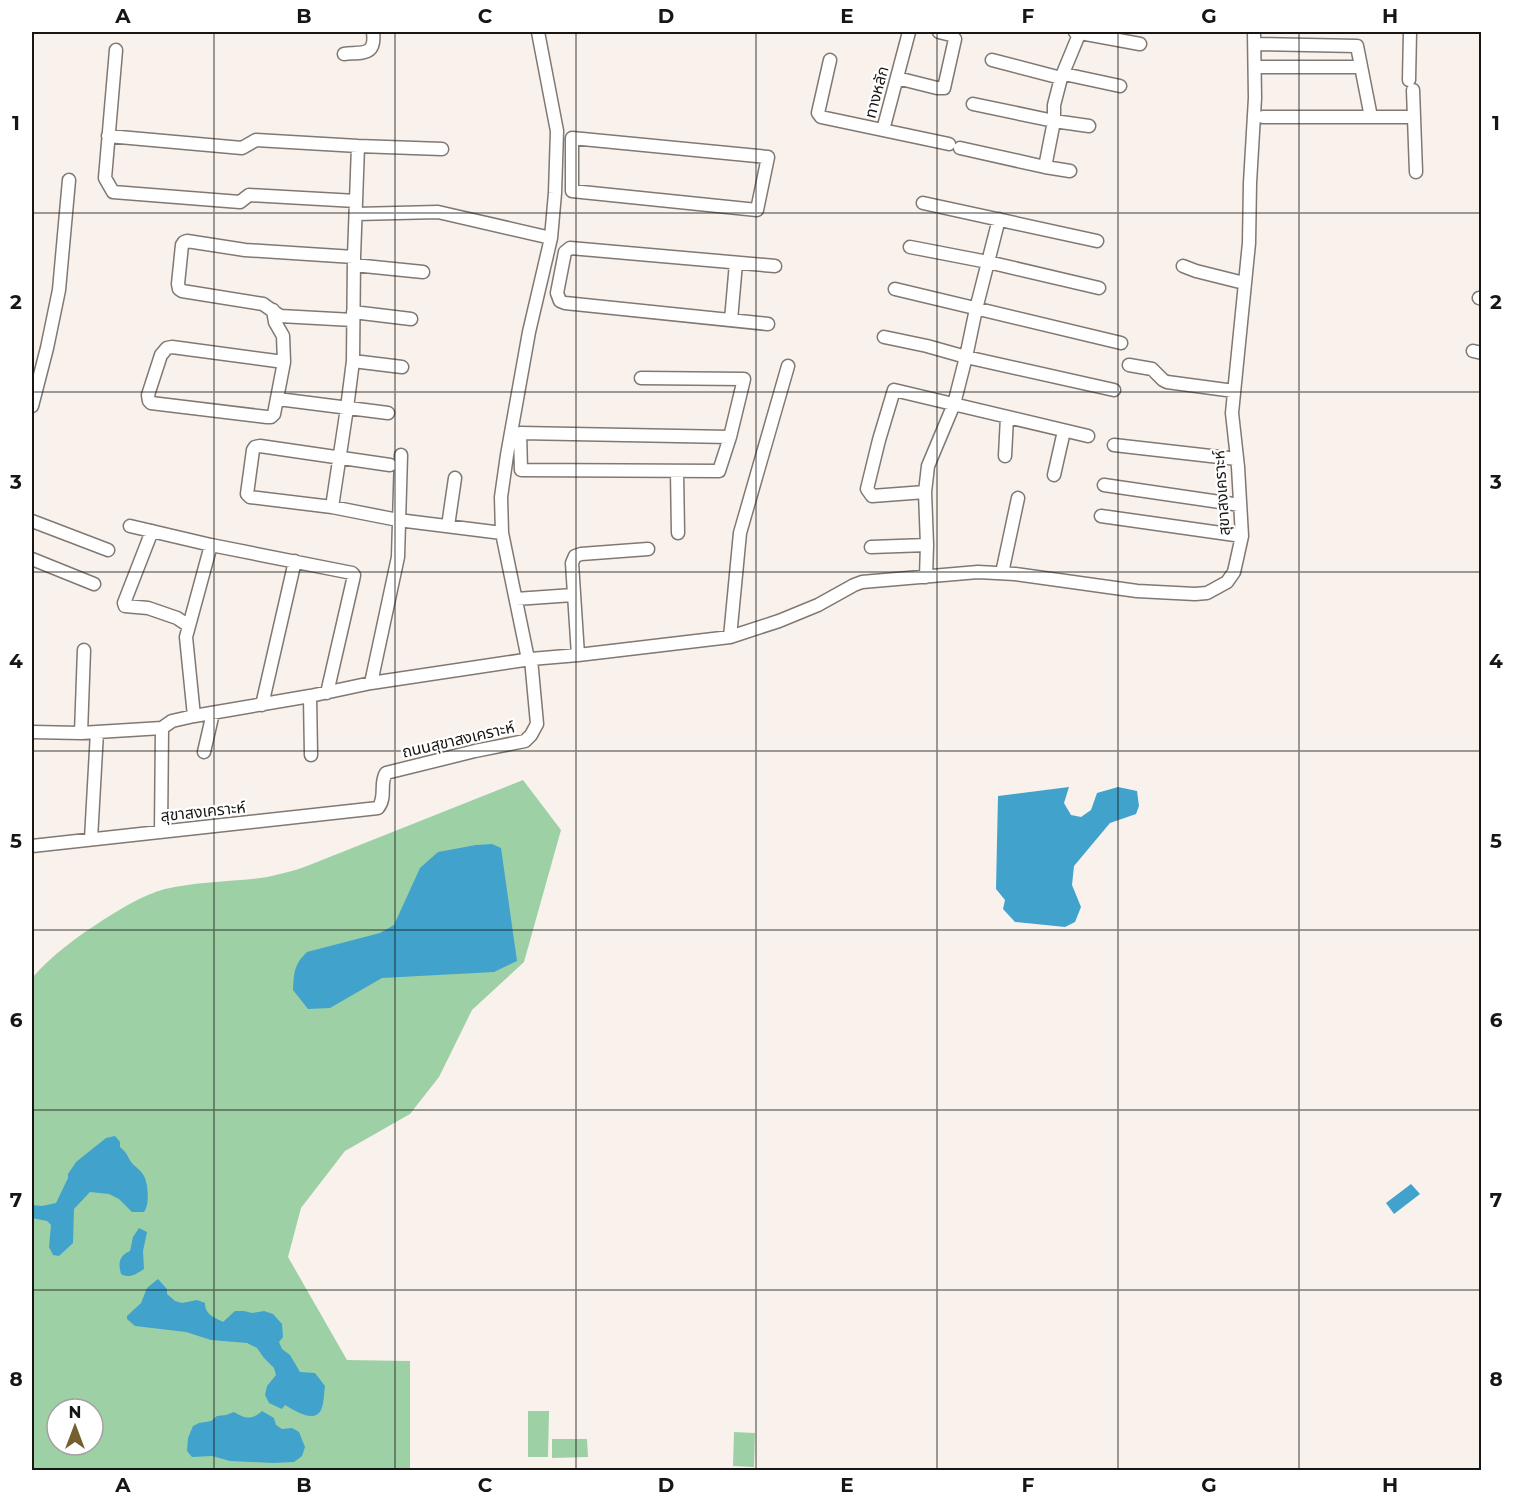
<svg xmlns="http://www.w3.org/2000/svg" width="1513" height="1502" font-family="Montserrat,'Noto Sans Thai',sans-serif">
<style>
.green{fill:#9ed0a6;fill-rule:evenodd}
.water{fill:#41a2cc}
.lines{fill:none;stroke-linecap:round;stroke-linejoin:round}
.minor-casing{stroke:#7f7873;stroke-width:15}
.minor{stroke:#fff;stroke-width:12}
.grid{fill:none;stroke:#181614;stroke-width:1.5;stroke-opacity:0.55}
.labels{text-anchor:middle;stroke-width:4.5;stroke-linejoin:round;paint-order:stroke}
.street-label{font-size:16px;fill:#181614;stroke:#fff}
.neatline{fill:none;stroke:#181614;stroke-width:2}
.grid-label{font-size:20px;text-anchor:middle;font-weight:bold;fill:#181614}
</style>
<rect width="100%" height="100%" fill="#f9f2ec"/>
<path class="green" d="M523,780L561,830L524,962L472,1010L439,1077L410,1114L345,1151L301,1208L288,1257L347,1360L410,1361V1470H32V978C53,954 77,937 103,920C122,908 143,895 165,889C198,881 233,882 267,877C280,874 294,871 307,866ZM57,1409H93V1445H57Z
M528,1411H549L548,1457H528Z
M734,1432L755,1433L754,1467L733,1466Z
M552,1439H587L588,1457L552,1458Z"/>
<path class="water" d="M1069,787L1064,803L1071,815L1081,817L1091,810L1097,793L1118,787L1137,791L1139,806L1136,814L1110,823L1074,866L1072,885L1081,907L1075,922L1065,927L1015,922L1003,909L1005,900L996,889L998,796Z
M492,844L501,848L517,961L494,972L382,978L330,1008L308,1009L293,990C294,973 294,964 307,952L380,933L394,925L420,868L438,852L476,845Z
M115,1136L120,1142V1147C128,1154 126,1154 131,1162C135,1167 141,1170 144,1176C148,1183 150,1205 144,1212H132L119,1199L109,1194L90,1192L74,1209L73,1243L59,1256L53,1255L49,1247L51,1225L47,1221L32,1218V1205L42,1206L56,1203L68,1178V1174L76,1162L106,1138Z
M1411,1184L1420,1194L1394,1214L1386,1203Z
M139,1228L147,1232L143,1251L144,1269C136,1274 130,1279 121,1274C118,1263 119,1256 130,1251L133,1237Z
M158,1279L167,1289V1294L175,1301L182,1303L197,1300L205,1303C205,1315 214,1317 223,1322L235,1311H244L252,1313L264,1311L273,1314L282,1324L283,1337L279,1342L282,1349L290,1355L300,1372L315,1373L325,1386C324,1393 324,1404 321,1410C314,1424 294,1410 285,1405L282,1409L269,1403L265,1395L267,1386L276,1375L274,1368L264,1358L257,1348L247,1343L211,1340L186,1332L135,1326L127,1319V1316L141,1303L147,1288Z
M262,1411L274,1418L276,1425L282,1429L292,1428L299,1432L305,1447L302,1456L294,1462L273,1463L230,1461L212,1456L192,1457L187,1451L188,1438L193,1426L199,1423L211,1421L217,1416L226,1415L234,1412C245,1419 252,1420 262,1411Z"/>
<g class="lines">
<g class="minor-casing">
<path id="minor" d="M1075,32L1140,44
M1255,44L1357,46L1371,117
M116,50L105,178L113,192L240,202L249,195L356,201
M344,54C363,52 376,56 373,32
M830,60L818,113L821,117L949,144
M992,60L1061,78
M1255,67H1361
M1064,74L1120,86
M897,78L937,88H944L955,39L951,35L939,32
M1409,80L1410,32
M1413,90L1416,172
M973,104L1054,121L1089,126
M1263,117H1414
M883,130L909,32
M108,136L242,148L256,140L358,146L442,149
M572,138L768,157L757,210L572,191Z
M960,148L1045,167L1070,171
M1045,167L1054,121V105L1061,78L1080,32
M923,203L1097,241
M356,214L438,212L551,238
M910,247L988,262L1099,288
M354,265L423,272
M1183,266L1196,271L1244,283
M895,289L1121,343
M1479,298L1482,299
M273,310L275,322L283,336L284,362
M353,312L411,319
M353,320L280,316L263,304L182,291L179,289L178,284L182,245L184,242L187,241L245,250L354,257
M731,320L736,263
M768,324L565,303L560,301L557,293L565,252L570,248L775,266
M884,337L927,346L966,357L1114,390
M172,347L284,362L274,414L271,417H267L151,403L149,401L148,395L161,355L167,348Z
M1473,351L1482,353
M353,361L402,367
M1129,365L1152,369L1163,380L1167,382L1234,391
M641,378L744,379L730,437
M278,399L388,413
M32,406L47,348L59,290L69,180
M520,433L730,437L719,471L521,470Z
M1114,445L1237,459
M1005,456L1007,417
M390,465L260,446L255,447L253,450L247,494L250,497L332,507L398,520L502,533
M677,471L678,533
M1054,475L1064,431
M1104,485L1240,505
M925,492L872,496L867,489L879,440L894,390L1088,436
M332,507L347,408L353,361L354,257L358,146
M1101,516L1242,536
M32,521L108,550
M130,526L211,545L352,573L354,575L353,580L327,693
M448,526L455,478
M152,531L124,603L125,606L148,608L177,618L189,626
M871,547L927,545
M32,559L94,584
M1002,573L1018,498
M926,577L927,545L925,492L928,466L954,404L966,357L976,309L999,219
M516,599L573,595
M730,637L740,533L788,366
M578,655L572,563L575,556L581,554L648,549
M528,659L502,533L501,497L507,455L529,332L551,238L555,193L557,131L538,32
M371,683L398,557L401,455
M310,696L311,755
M262,705L295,561
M194,716L186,637L211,545
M32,732L81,733L162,728
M81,733L84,650
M204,752L213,713
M161,832L162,728L172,721L194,716L310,696L371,683L531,659L578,655L730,637L779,621L818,605L854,585L862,582L978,572L1015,574L1137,591L1195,594L1207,593L1218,587L1227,582L1234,572L1242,536L1238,467L1232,413L1249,243L1250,183L1255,98L1254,32
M91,839L97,732
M32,846L378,808C387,797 379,784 386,773L475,751L525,741L531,735L537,724L531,659"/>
</g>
<use href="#minor" class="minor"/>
</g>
<path class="grid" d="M214,32V1470M395,32V1470M576,32V1470M756,32V1470M937,32V1470M1118,32V1470M1299,32V1470M32,213H1482M32,392H1482M32,572H1482M32,751H1482M32,930H1482M32,1110H1482M32,1290H1482"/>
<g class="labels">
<g class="street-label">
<text transform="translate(876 92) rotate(-75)" y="6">ทางหลัก</text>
<text transform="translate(1221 493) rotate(-94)" y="6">สุขาสงเคราะห์</text>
<text transform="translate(458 739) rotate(-13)" y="6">ถนนสุขาสงเคราะห์</text>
<text transform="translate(203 811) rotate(-6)" y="6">สุขาสงเคราะห์</text>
</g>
</g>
<rect width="1513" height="1502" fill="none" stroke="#ffffff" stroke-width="66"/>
<g transform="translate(75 1427)"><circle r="28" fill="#ffffff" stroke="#a3a2a1" stroke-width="1.5"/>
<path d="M0-4.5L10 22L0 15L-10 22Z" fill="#765f2f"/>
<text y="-9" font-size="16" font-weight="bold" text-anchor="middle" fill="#181614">N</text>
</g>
<rect x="33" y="33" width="1447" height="1436" class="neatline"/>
<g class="grid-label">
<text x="123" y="23">A</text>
<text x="304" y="23">B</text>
<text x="485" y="23">C</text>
<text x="666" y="23">D</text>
<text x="847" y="23">E</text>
<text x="1028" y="23">F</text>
<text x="1209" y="23">G</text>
<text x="1390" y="23">H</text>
<text x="16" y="130">1</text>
<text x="1496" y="130">1</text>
<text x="16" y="309">2</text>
<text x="1496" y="309">2</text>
<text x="16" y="489">3</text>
<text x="1496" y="489">3</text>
<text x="16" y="668">4</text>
<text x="1496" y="668">4</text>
<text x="16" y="848">5</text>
<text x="1496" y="848">5</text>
<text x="16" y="1027">6</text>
<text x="1496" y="1027">6</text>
<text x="16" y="1207">7</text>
<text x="1496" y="1207">7</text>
<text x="16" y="1386">8</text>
<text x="1496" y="1386">8</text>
<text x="123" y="1492">A</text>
<text x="304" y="1492">B</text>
<text x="485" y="1492">C</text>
<text x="666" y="1492">D</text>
<text x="847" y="1492">E</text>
<text x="1028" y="1492">F</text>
<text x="1209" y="1492">G</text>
<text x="1390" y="1492">H</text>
</g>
</svg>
